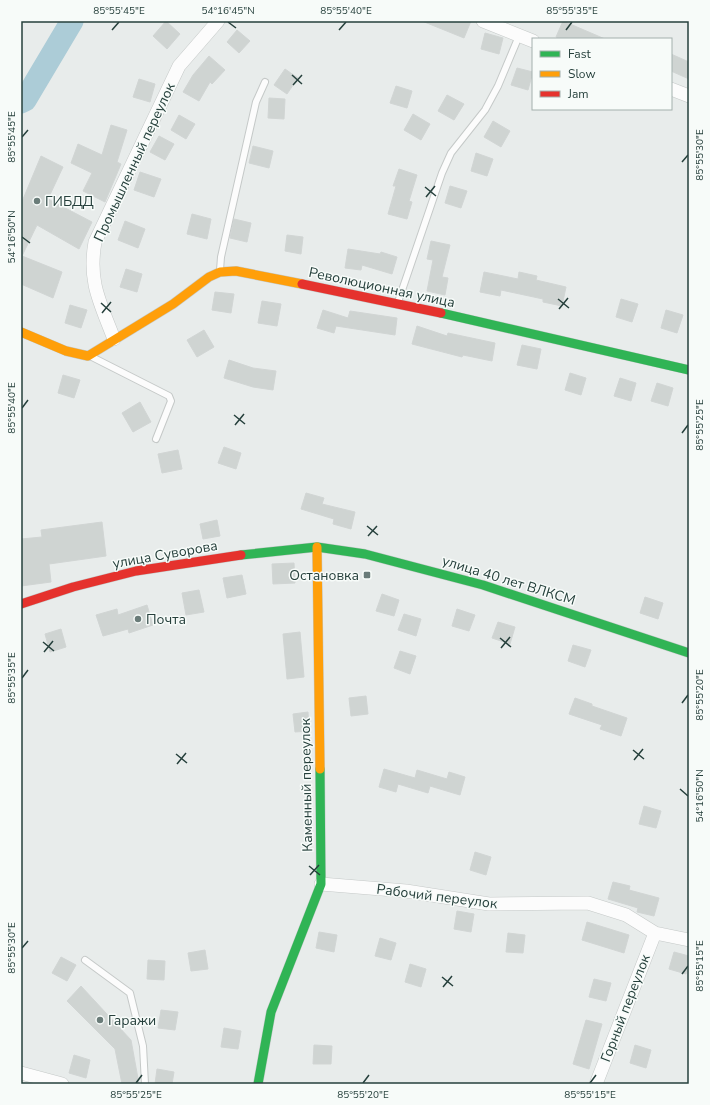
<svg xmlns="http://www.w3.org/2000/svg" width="710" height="1105" viewBox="0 0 710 1105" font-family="'Nunito Sans',sans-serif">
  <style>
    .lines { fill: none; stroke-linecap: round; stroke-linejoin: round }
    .river { stroke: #acccd7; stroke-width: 23 }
    .building { fill: #cfd4d2; stroke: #d1d5d4 }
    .lane-casing { stroke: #c5c9c8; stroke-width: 8 }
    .street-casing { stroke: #c5c9c8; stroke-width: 14 }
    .fast-casing { stroke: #c4c9c8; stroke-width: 10 }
    .slow-casing { stroke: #c4c9c8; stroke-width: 10 }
    .jam-casing { stroke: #c4c9c8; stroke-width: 10 }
    .lane { stroke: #fcfcfc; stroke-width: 6 }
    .street { stroke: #fcfcfc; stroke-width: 13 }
    .fast { stroke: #30b455; stroke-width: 9 }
    .slow { stroke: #ff9f0a; stroke-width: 9 }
    .jam { stroke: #e5322d; stroke-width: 9 }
    .ticks { fill: none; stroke: #26403c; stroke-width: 1.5 }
    .poi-dot { fill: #6a7c79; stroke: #f7fbf9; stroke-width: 1.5 }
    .labels { text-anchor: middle; stroke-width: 3; stroke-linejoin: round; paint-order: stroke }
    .street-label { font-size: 14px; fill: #26403c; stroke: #f7fbf9 }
    .poi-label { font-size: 14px; fill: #26403c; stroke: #f7fbf9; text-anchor: start }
    .neatline { fill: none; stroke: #26403c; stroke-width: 1.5 }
    .ticks-label { font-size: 10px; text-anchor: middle; fill: #26403c }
  </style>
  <rect width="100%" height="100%" fill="#e8eceb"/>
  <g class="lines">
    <path class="river" d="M21 102 25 100 72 21"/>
  </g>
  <path class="building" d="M166 21 180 34 167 49 153 36Z
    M422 21H471L464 38Z
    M563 21 605 39H562L556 37Z
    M237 30 250 41 239 53 227 42Z
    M485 33 503 38 499 54 481 49Z
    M671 54 689 62V79L671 71Z
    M209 56 225 70 212 84 210 82 199 101 183 92 193 75Z
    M517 68 533 72 528 90 511 85Z
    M285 69 298 78 287 94 274 85Z
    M139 79 155 84 150 102 133 97Z
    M396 86 412 91 407 108 390 103Z
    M447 95 464 104 454 120 438 111Z
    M269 98 285 99 284 119 268 118Z
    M413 114 430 124 421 140 404 130Z
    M179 115 195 124 186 139 171 130Z
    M493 121 510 131 501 147 484 137Z
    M111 125 127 130 117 162 121 164 105 202 83 191 92 173 71 163 78 144 102 155Z
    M159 136 174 144 165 160 150 152Z
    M253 146 273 151 269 168 249 163Z
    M476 153 493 159 487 176 471 171Z
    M41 156 63 167 48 199 92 222 79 249 37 225 22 256 62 272 53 298 21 284V204Z
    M399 169 417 175 409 201 412 202 407 219 388 214 396 186H393Z
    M140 172 161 179 154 197 134 190Z
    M450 186 467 191 461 208 445 203Z
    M192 214 211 219 207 239 187 234Z
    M234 219 251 223 247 242 230 238Z
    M125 221 145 229 138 248 118 240Z
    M287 235 303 237 301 254 285 251Z
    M431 241 450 245 442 277 448 278 445 295 427 291 433 260 427 259Z
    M348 249 380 254 381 252 397 257 392 274 362 265 361 270 345 268Z
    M126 269 142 274 137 292 120 287Z
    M484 272 518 279 519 272 537 276 536 280 566 287 562 306 543 302V299L501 290 500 296 480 292Z
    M215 292 234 294 231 313 212 310Z
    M621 299 638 304 632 322 616 317Z
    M262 301 281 304 277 326 258 323Z
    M70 305 87 310 81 328 65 323Z
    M323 310 348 318 350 311 397 318 395 335 336 326 334 333 317 328Z
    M666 310 683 315 677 333 661 328Z
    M417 326 447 336 448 333 495 343 492 361 463 355 462 357 412 344Z
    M204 330 214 347 197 357 187 340Z
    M522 345 541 349 537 369 517 365Z
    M229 360 253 368 276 371 273 390 253 387 224 378Z
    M570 373 586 378 581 395 565 390Z
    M63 375 80 380 74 398 58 393Z
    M620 378 636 383 631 401 614 396Z
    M657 383 673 388 668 406 651 401Z
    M140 402 151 422 133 432 122 413Z
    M224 447 241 453 236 469 218 463Z
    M178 450 182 469 162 473 158 454Z
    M306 493 324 498 322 504 355 512 351 529 333 524 334 519 301 509Z
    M217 520 220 536 203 539 200 524Z
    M102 522 106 556 49 564 51 582 21 586V539L42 537 41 530Z
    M294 563 295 583 273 584 272 564Z
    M242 575 246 594 227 598 223 578Z
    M199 590 204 612 186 615 182 593Z
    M382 594 399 600 394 616 376 611Z
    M645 597 663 603 658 619 640 613Z
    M147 605 153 625 129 633 128 629 103 636 96 615 117 609 118 615Z
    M457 609 475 615 469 631 452 626Z
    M404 614 421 619 416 636 398 630Z
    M498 622 515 627 510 644 492 638Z
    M61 629 66 647 50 652 45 634Z
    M300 632 304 677 287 679 283 634Z
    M573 645 591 650 585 667 568 661Z
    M400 651 416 656 410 674 394 668Z
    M366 696 368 714 351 716 349 698Z
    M575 698 592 704V706L627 718 621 736 600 729 602 725 569 714Z
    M308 712 309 731 295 732 293 714Z
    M384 769 415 778 417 770 447 779 449 772 465 777 460 795 430 786 428 793 398 784 396 792 379 787Z
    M644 806 661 811 656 828 639 824Z
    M475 852 491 857 486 875 470 870Z
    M613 882 630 886 629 890 659 898 654 916 637 912 638 908 608 899Z
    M457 911 474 914 471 932 454 929Z
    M587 922 629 935 624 953 582 940Z
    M319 932 337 935 334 952 316 948Z
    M508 933 525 935 523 953 506 952Z
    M380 938 396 943 391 960 375 956Z
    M205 950 208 969 191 971 188 953Z
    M674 952 689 956 686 974 669 969Z
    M61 957 76 965 67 981 52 973Z
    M148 960 165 961 164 980 147 979Z
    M410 964 426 969 421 987 405 982Z
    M594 979 611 983 606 1001 589 997Z
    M81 986 131 1040 139 1084H122L115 1049 67 1001Z
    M161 1010 178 1012 175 1030 158 1028Z
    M586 1020 602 1024 589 1069 573 1064Z
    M224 1028 241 1031 238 1049 221 1047Z
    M314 1045 332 1046 331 1064H313Z
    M635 1045 651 1050 646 1068 630 1063Z
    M74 1055 90 1060 86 1078 69 1073Z
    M157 1069 174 1072 172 1084H155Z"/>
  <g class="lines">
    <defs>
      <path id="lane" d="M220 270 221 257 256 102 265 82
        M398 302 442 173 451 153 485 110 498 86 519 36
        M92 357 169 396 171 401 156 439
        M85 960 130 993 143 1046 145 1084"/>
      <path id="street" d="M483 21 533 41
        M671 89 689 96
        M114 339C100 302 88 282 95 242L179 66 218 21
        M321 884 406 891 489 904 588 903 626 915 655 933 689 940
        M21 1073 62 1084
        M596 1084 655 933"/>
      <path id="fast" d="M441 313 689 370
        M241 555 317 547 365 554 483 585 689 653
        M258 1084 271 1012 321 884 320 769"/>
      <path id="slow" d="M21 332 66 351 88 356 173 304 209 277 220 272 236 271 302 284
        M317 547 320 769"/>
      <path id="jam" d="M302 284 441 313
        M21 604 73 587 136 571 241 555"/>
    </defs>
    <use href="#lane" class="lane-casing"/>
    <use href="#street" class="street-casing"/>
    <use href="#fast" class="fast-casing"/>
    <use href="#slow" class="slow-casing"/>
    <use href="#jam" class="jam-casing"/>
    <use href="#lane" class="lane"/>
    <use href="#street" class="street"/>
    <use href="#fast" class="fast"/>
    <use href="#slow" class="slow"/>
    <use href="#jam" class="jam"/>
  </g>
  <path class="ticks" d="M228 22 236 28M112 30 119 22M339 30 346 22M566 30 572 22M292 75 302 84M293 85 302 75M22 137 28 130M682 162 688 155M425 187 436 196M426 197 435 186M22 237 30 243M558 299 569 308M101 303 111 312M559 309 568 298M102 313 111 302M22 408 28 400M234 415 245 424M235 425 244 414M682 433 688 425M367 526 378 535M368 536 377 526M500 638 511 647M43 642 54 651M501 648 510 637M44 652 53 641M22 678 28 670M682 703 688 695M633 750 644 759M176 754 187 763M634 760 643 749M177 764 186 753M680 789 688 796M309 866 320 875M310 875 319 865M22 948 28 941M682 974 688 966M442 977 453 986M443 987 452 976M136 1083 142 1075M363 1083 369 1075M590 1083 596 1075"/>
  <g class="poi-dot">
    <circle cx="37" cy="201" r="4"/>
    <rect x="363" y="571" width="8" height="8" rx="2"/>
    <circle cx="138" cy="619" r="4"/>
    <circle cx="100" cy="1020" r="4"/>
  </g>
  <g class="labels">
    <g class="street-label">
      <text transform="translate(134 162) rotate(-65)" y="5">Промышленный переулок</text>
      <text transform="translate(382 287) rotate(12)" y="5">Революционная улица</text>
      <text transform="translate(165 554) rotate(-10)" y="5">улица Суворова</text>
      <text transform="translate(509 580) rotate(17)" y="5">улица 40 лет ВЛКСМ</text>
      <text transform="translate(306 785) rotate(-91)" y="5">Каменный переулок</text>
      <text transform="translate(437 896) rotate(7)" y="5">Рабочий переулок</text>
      <text transform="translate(625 1008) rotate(-69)" y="5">Горный переулок</text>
    </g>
    <g class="poi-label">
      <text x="45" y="206">ГИБДД</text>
      <text x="359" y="580" text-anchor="end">Остановка</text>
      <text x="146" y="624">Почта</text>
      <text x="108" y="1025">Гаражи</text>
    </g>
  </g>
  <rect width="710" height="1105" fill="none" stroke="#f7fbf9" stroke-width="44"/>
  <rect x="532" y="38" width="140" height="72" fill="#f7fbf9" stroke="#a3b0ad"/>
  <rect x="540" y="51" width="20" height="6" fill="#30b455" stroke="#a3b0ad"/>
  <text x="568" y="58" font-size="12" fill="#26403c">Fast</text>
  <rect x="540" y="71" width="20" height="6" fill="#ff9f0a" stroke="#a3b0ad"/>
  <text x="568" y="78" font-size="12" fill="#26403c">Slow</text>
  <rect x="540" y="91" width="20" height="6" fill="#e5322d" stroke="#a3b0ad"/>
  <text x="568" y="98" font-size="12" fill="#26403c">Jam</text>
  <rect x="22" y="22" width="666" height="1061" class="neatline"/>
  <g class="ticks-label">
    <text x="119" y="14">85°55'45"E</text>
    <text x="228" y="14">54°16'45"N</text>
    <text x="346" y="14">85°55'40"E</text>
    <text x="572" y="14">85°55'35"E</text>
    <text transform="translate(11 137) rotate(-90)" y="4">85°55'45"E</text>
    <text transform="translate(699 155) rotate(-90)" y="4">85°55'30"E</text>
    <text transform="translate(11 237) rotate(-90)" y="4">54°16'50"N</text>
    <text transform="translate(11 408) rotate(-90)" y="4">85°55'40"E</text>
    <text transform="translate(699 425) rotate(-90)" y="4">85°55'25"E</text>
    <text transform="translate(11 678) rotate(-90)" y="4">85°55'35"E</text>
    <text transform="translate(699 695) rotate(-90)" y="4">85°55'20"E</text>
    <text transform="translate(699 796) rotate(-90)" y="4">54°16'50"N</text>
    <text transform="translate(11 948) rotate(-90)" y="4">85°55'30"E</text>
    <text transform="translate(699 966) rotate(-90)" y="4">85°55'15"E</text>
    <text x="136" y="1098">85°55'25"E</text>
    <text x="363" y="1098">85°55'20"E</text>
    <text x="590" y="1098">85°55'15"E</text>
  </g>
</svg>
